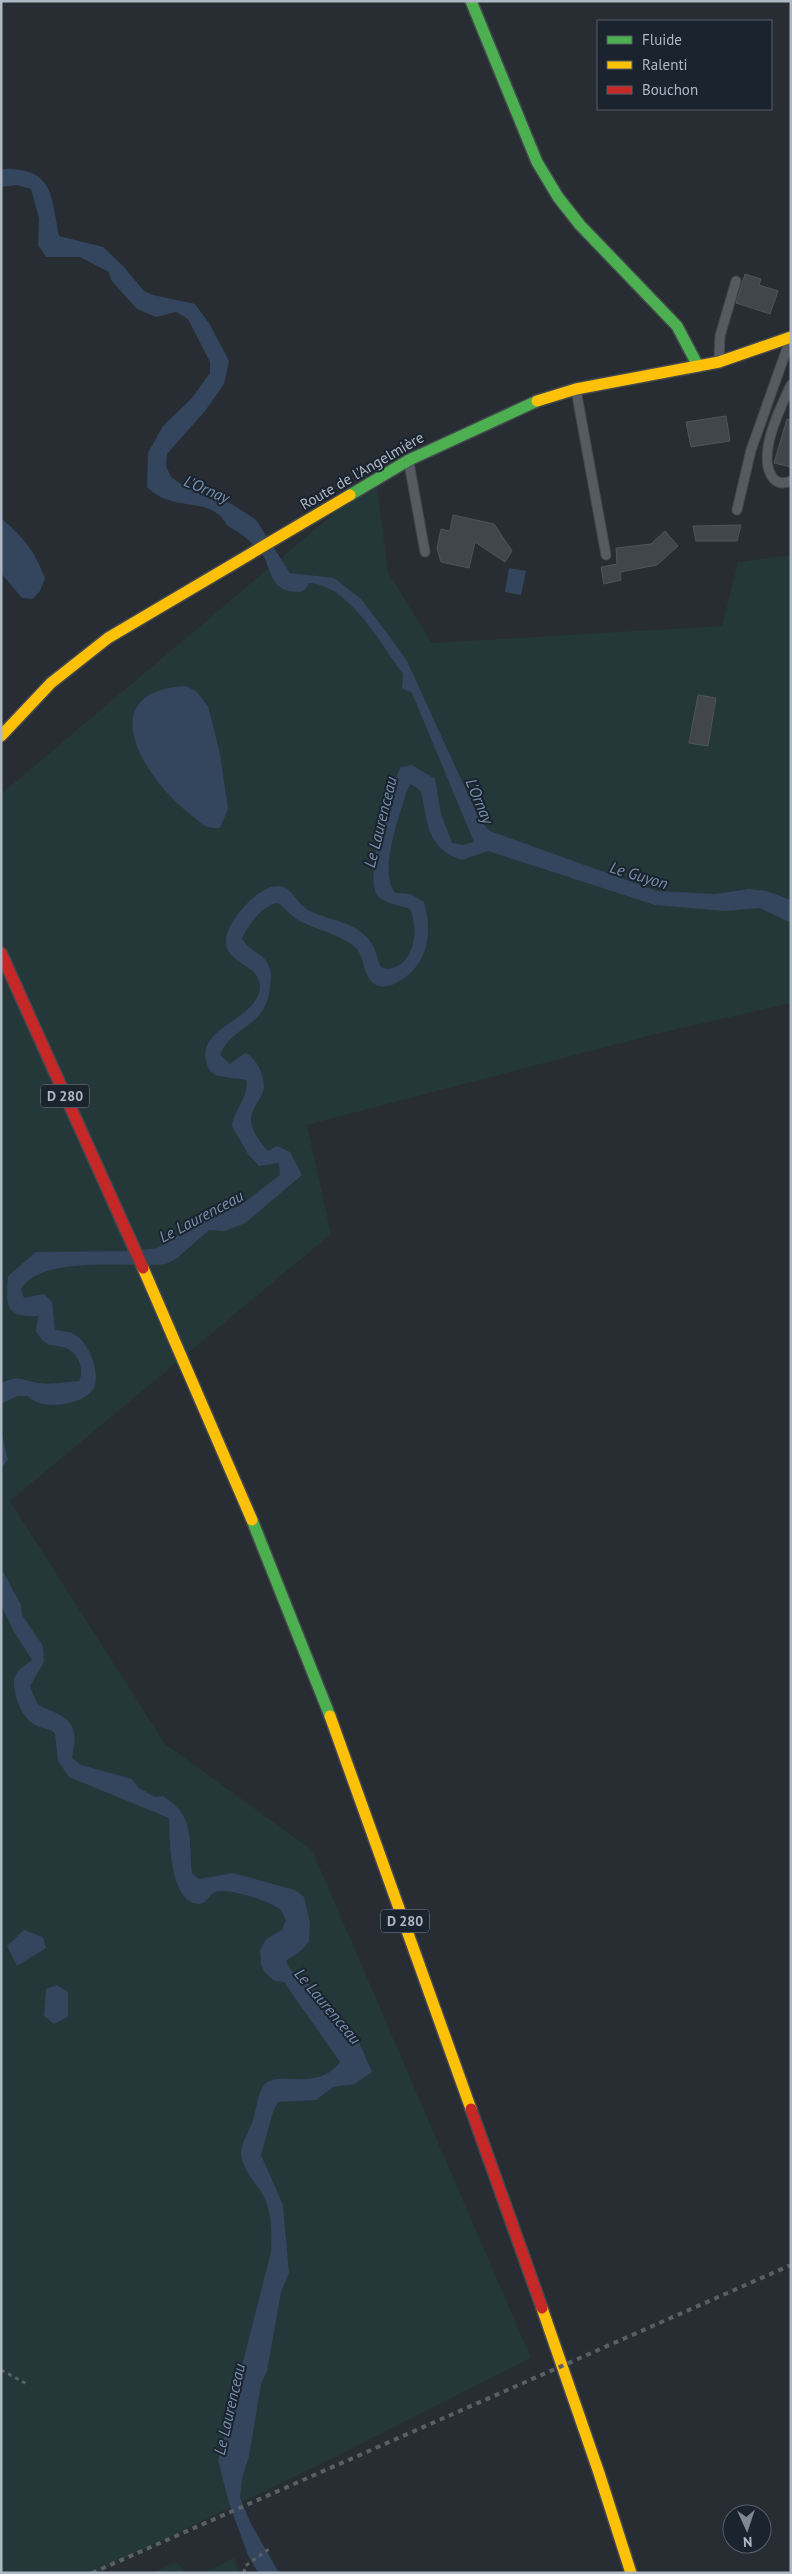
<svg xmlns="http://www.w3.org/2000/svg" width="792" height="2574" viewBox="0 0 792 2574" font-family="'PT Sans',sans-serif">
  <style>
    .green { fill: #243739 }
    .water { fill: #34465d }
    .building { fill: #41464c; stroke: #4e545c }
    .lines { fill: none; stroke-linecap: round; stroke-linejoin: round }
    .lane-casing { stroke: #44494e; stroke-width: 11 }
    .fast-casing { stroke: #44494e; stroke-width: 14 }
    .slow-casing { stroke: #44494e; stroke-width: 14 }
    .jam-casing { stroke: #44494e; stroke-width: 14 }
    .path { stroke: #595f66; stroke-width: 3; stroke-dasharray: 4 4; stroke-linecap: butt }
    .lane { stroke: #565b62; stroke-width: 9 }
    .fast { stroke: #4caf50; stroke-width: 11 }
    .slow { stroke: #ffc107; stroke-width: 11 }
    .jam { stroke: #c62828; stroke-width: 11 }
    .rail { stroke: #5a5f65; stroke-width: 4; stroke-dasharray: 5 5; stroke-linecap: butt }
    .labels { text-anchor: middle; stroke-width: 4; stroke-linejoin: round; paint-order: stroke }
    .shield { fill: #1a232e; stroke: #828c98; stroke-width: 1 }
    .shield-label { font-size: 14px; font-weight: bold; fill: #afb9c6 }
    .street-label { font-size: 15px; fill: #afb9c6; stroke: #1a232e }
    .water-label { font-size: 16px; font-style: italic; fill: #7790af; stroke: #1a232e }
  </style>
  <rect width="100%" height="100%" fill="#272d33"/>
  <path class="green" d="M376 478 388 572 432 643 722 626 738 562 791 555V1003L656 1034 307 1125 331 1234 10 1501 165 1744 312 1850 531 2358 333 2458 95 2573H1V794Z
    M234 2558 240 2573H204Z
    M177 2562 186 2573H151Z"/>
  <path class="water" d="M1 169C53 167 51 193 59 236L103 247 123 266 144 291 153 295 195 304 209 323 229 361 224 384 205 411 167 454 166 466 171 477 185 487 232 504 256 520 290 573 334 578 361 599 387 633 407 661 471 801 482 823 490 831 657 891 715 894 749 889 767 891 791 900V923L760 908 725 911 655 905 488 851 462 860C426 848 428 823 421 791L411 784 407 790C400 815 378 871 395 893L410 894 424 902C433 934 428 965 398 982 392 986 383 988 376 985 362 977 366 960 357 949 345 936 314 929 298 920 291 916 285 908 278 903 262 905 249 924 242 938 249 952 262 952 268 964 272 972 271 979 270 987 266 1029 232 1024 220 1055L230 1064 245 1053C257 1057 267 1080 263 1092 260 1101 252 1108 251 1117 250 1129 260 1143 268 1151L277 1146 290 1152 302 1175 245 1223 225 1231 209 1230 176 1259 166 1264C130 1268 42 1254 21 1289L24 1298 44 1294 52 1302 55 1330C61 1331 68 1331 74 1334 88 1342 99 1368 95 1385 90 1403 52 1409 37 1402 33 1401 30 1398 27 1396H18L1 1404V1383C22 1374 21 1381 39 1383 52 1385 67 1382 79 1381 85 1369 78 1353 66 1348 61 1346 55 1346 50 1345 44 1343 39 1336 36 1331L38 1316C4 1318 6 1305 8 1276L36 1252 136 1251 157 1248 217 1213 239 1206 280 1175 279 1163 259 1166 248 1154 232 1126C234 1109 250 1096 246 1080 237 1078 225 1078 216 1075 211 1073 208 1069 207 1064 194 1028 257 1020 260 988 262 962 215 964 228 931 234 914 268 875 287 889 297 897 300 907 312 912 334 922 360 922 373 946 377 953 377 960 381 967 387 970 390 969 396 967 416 958 418 926 410 909 400 905 385 904 378 896 363 879 390 786 401 767L412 765 435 779 441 814 452 843 463 845 474 842 412 693 402 688 403 674C381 644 349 585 309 583L306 589 300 592C274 592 273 579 265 559 262 552 248 539 241 534 237 531 232 529 228 526 225 522 222 517 218 514 198 499 170 510 147 487L148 453 163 426 192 398 210 373V362L188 319 176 312 156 317 137 309 111 280 109 272 80 257H46L38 245 39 218 31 189 17 185 1 187Z
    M1 518C24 538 34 550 45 578L40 591 33 599 22 598 1 573Z
    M509 568 526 571 521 595 505 592Z
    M186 686 196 691 208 706 220 754 228 809 220 828C217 828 212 828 208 827 202 825 195 818 190 814 145 780 89 691 186 686Z
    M1 1431 8 1460 1 1468Z
    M1 1568 21 1605 22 1615 43 1646 44 1662 30 1686C32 1691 34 1698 38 1704 41 1707 47 1709 52 1711 77 1722 77 1733 72 1758L81 1765 132 1779 139 1788 155 1797 163 1796C196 1817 188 1839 192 1873L199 1879 233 1873 295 1890 304 1897 310 1923 309 1941 303 1949 286 1961C290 1975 304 1978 313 1988 325 2001 335 2014 341 2031L358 2040 372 2072 354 2084 333 2087 316 2100 278 2102 273 2112 261 2155 283 2205 289 2273 281 2292 267 2371 261 2384 249 2456 242 2478 240 2498 250 2522 279 2573H258L248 2555 229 2503 218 2460 271 2252C272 2235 272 2211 263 2195 256 2183 241 2168 241 2152 241 2144 251 2128 254 2117 257 2106 257 2095 264 2085 277 2069 317 2093 340 2062L284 1982 275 1981 265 1973 261 1964 260 1950 266 1939 282 1930 286 1920 280 1909C267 1901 229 1887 215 1892 209 1895 208 1902 200 1904 169 1904 170 1840 169 1818L69 1777 58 1761 55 1733C50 1728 44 1729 37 1726 21 1718 13 1695 14 1678L20 1669 32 1660 13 1630 1 1605Z
    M24 1930 43 1937 46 1948 17 1966 7 1946Z
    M57 1985 68 1992V2017L54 2024 44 2016 46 1989Z"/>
  <path class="building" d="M745 274 761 279 759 285 778 291 770 314 736 303Z
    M726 416 730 441 691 447 686 422Z
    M787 419 791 420V467L774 463Z
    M453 515 494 524 512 551 505 562 475 542 469 568 441 562 437 548 441 529 450 531Z
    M741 525 737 541H696L693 526Z
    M665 531 678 546 657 565 620 572 621 580 604 584 601 567 617 564 616 548 651 544Z
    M698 695 716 698 708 746 689 743Z"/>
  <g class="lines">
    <defs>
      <path id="lane" d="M719 359 720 336 736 281
        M791 385C780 408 756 457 773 478 778 484 784 484 791 481
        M576 390 606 555
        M409 463 425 552
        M737 510 751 450 789 343"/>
      <path id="fast" d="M471 1 537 162 558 197 580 225 677 326 698 366
        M350 495 409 460 537 401
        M252 1520 330 1716"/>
      <path id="slow" d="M537 401 576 389 719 362 791 337
        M1 736 51 683 108 638 350 495
        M143 1268 252 1520
        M330 1716 471 2109
        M542 2308 599 2473 631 2573"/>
      <path id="jam" d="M1 953 143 1268
        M471 2109 542 2308"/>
    </defs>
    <use href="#lane" class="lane-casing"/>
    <use href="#fast" class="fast-casing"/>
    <use href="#slow" class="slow-casing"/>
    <use href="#jam" class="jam-casing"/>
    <path class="path" d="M1 2370 27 2384
      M244 2573 245 2566 269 2549"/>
    <use href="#lane" class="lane"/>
    <use href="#fast" class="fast"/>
    <use href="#slow" class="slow"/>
    <use href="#jam" class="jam"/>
    <path class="rail" d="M92 2573 791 2265"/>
  </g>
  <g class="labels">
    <g class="shield">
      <rect x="41" y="1084.5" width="48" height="23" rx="4"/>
      <rect x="381" y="1909.5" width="48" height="23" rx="4"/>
    </g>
    <g class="shield-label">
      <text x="65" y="1101">D 280</text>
      <text x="405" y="1926">D 280</text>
    </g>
    <g class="street-label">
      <text transform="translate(362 471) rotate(-30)" y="5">Route de l'Angelmière</text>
    </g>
    <g class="water-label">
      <text transform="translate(207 489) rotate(23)" y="6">L'Ornay</text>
      <text transform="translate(480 801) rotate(67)" y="6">L'Ornay</text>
      <text transform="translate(380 822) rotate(-76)" y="6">Le Laurenceau</text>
      <text transform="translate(639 875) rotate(17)" y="6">Le Guyon</text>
      <text transform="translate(201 1216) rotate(-28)" y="6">Le Laurenceau</text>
      <text transform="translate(328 2006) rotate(50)" y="6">Le Laurenceau</text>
      <text transform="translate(229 2409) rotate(-77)" y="6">Le Laurenceau</text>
    </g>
  </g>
  <rect width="792" height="2574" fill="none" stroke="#afb9c6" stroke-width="5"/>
  <rect x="597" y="20" width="175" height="90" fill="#1a232e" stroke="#565f6b"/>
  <rect x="607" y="36" width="25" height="8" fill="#4caf50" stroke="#565f6b"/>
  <text x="642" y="45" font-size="15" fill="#afb9c6">Fluide</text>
  <rect x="607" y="61" width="25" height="8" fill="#ffc107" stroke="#565f6b"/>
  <text x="642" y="70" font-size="15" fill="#afb9c6">Ralenti</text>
  <rect x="607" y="86" width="25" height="8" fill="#c62828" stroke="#565f6b"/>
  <text x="642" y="95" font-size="15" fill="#afb9c6">Bouchon</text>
  <g transform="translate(747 2529) rotate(177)"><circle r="24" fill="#1a232e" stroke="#565f6b"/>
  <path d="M0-4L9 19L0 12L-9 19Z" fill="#7f8893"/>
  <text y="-8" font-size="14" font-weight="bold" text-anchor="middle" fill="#afb9c6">N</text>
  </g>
</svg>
